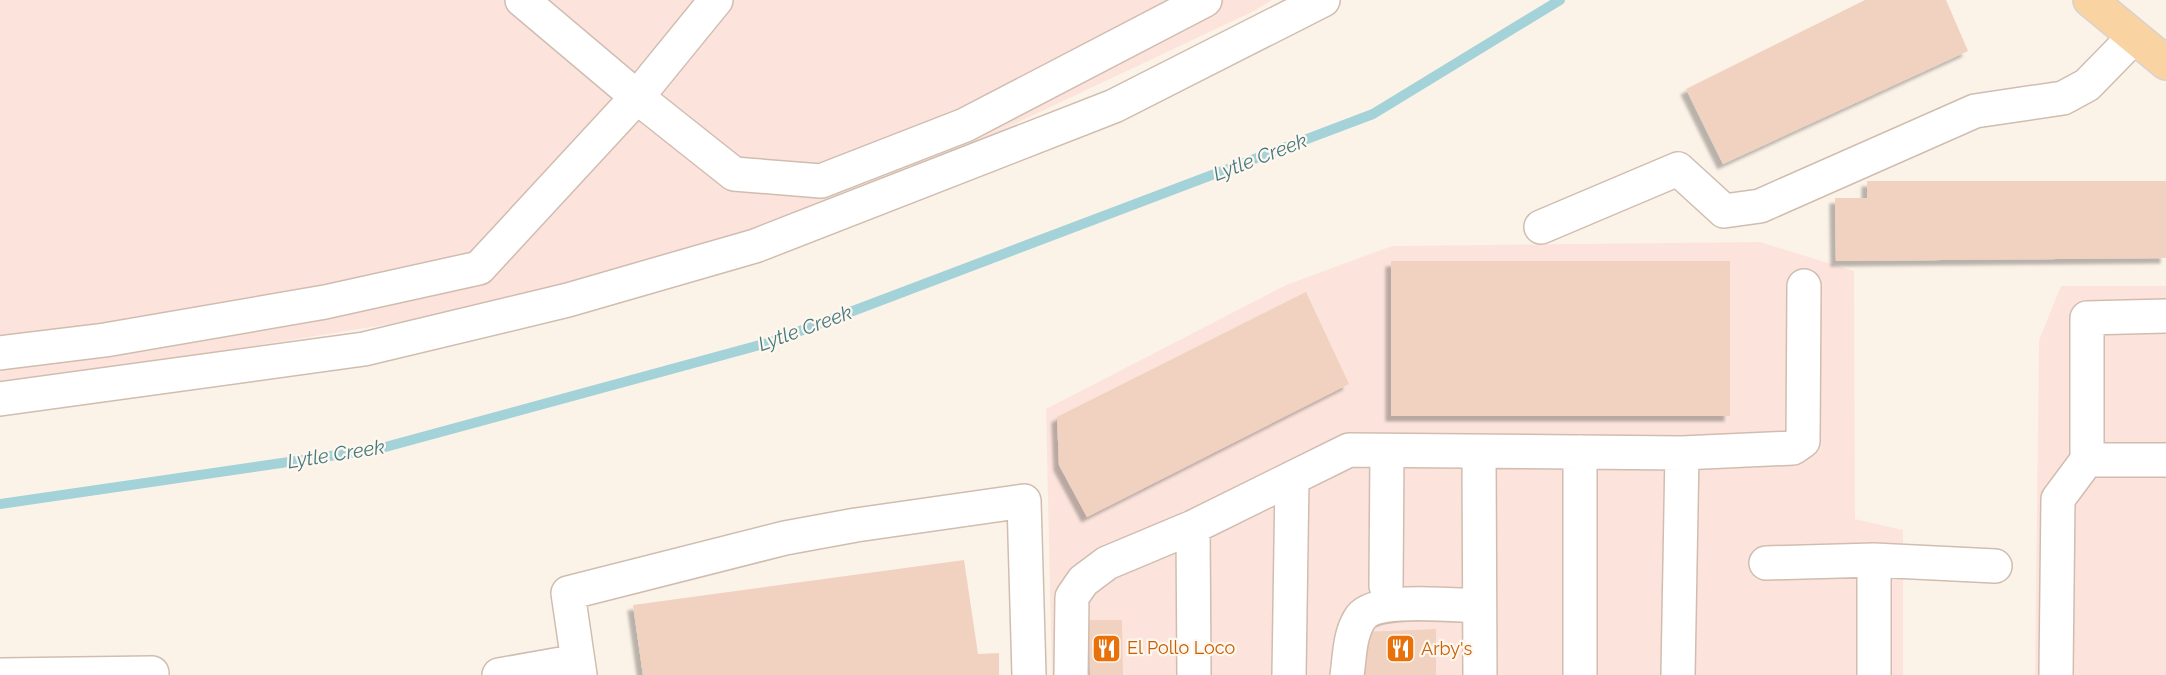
<svg xmlns="http://www.w3.org/2000/svg" width="2166" height="675" viewBox="0 0 2166 675" font-family="Raleway,sans-serif">
  <style>
    .commercial { fill: #fce4dc }
    .lines { fill: none; stroke-linecap: round; stroke-linejoin: round }
    .stream { stroke: #a3d2d8; stroke-width: 10 }
    .building { fill: #f1d1c0; filter: url(#shadow) }
    .minor-casing { stroke: #d0bdb0; stroke-width: 36 }
    .major-casing { stroke: #d9d1cd; stroke-width: 36 }
    .minor { stroke: #fff; stroke-width: 33 }
    .major { stroke: #f9d4a2; stroke-width: 33 }
    .labels { text-anchor: middle; stroke-width: 4.5; stroke-linejoin: round; paint-order: stroke }
    .food-label { font-size: 18px; fill: #c56008; stroke: #fff7ee; text-anchor: start }
    .water-label { font-size: 20px; font-style: italic; fill: #437b82; stroke: #fff7ee }
  </style>
  <defs>
    <filter id="shadow"><feDropShadow dx="-5.5" dy="5.5" stdDeviation="1.5" flood-color="#0004"/></filter>
  </defs>
  <rect width="100%" height="100%" fill="#fcf3e8"/>
  <path class="commercial" d="M0 0H1272L1254 11 985 138 760 227 477 310 0 387Z
    M1760 242 1854 271 1855 519 1903 530V675H1052L1046 409 1286 285 1392 246Z
    M2061 286H2166V675H2035L2039 340Z"/>
  <g class="lines">
    <path class="stream" d="M0 504 378 449 771 342 1373 114 1560 0"/>
  </g>
  <path class="building" d="M1865 0H1946L1968 51 1723 164 1686 89Z
    M1867 181H2166V258L1836 261 1835 198H1867Z
    M1391 261H1730V416H1391Z
    M1306 292 1349 384 1087 517 1059 465 1057 417Z
    M964 560 978 654 999 653V675H643L633 605Z
    M1089 620H1122L1123 675H1090Z
    M1436 629V675H1357L1363 632Z"/>
  <g class="lines">
    <defs>
      <path id="minor" d="M522 0 637 97 716 0
        M1541 227 1678 169 1724 211 1760 206 1975 111 2063 98 2087 85 2134 37
        M0 353 105 340 325 302 479 268 637 97 734 174 821 181 965 125 1205 0
        M0 399 364 349 568 300 755 246 1114 106 1323 0
        M1479 452 1480 675
        M1580 452V675
        M1682 453 1793 448 1803 441 1804 286
        M2087 460H2166
        M1874 560 1995 566
        M1766 563 1874 560V675
        M1386 586 1387 451
        M3 675 152 673
        M499 675 578 661
        M580 675 568 593 785 538 856 525 1024 501 1029 675
        M1071 675 1072 597 1083 581 1107 563 1193 527
        M1194 675 1193 527 1349 450 1682 453 1678 675
        M1289 675 1292 478
        M1347 675C1350 656 1349 634 1361 617 1376 597 1454 605 1479 606
        M2056 675 2058 499 2087 460V318L2166 316"/>
      <path id="major" d="M2090 0 2166 63"/>
    </defs>
    <use href="#minor" class="minor-casing"/>
    <use href="#major" class="major-casing"/>
    <use href="#minor" class="minor"/>
    <use href="#major" class="major"/>
  </g>
  <defs>
    <symbol id="restaurant-square" viewBox="-11 -11 22 22"><rect x="-9" y="-9" width="18" height="18" rx="4" fill="#e8710a" stroke="#fff7ee"/><path d="M-5-6h1v4h1v-4h1v4h1v-4h1v5L-1.5 .5V6h-2V.5L-5-1ZM5-6V6H3V1.5H1.5Q1.5-4 5-6Z" fill="#fff"/></symbol>
  </defs>
  <g fill-rule="evenodd">
    <use href="#restaurant-square" x="1090" y="632" width="33" height="33"/>
    <use href="#restaurant-square" x="1384" y="632" width="33" height="33"/>
  </g>
  <g class="labels">
    <g class="food-label">
      <text x="1127" y="654">El Pollo Loco</text>
      <text x="1421" y="655">Arby's</text>
    </g>
    <g class="water-label">
      <text transform="translate(1260 157) rotate(-21)" y="7">Lytle Creek</text>
      <text transform="translate(805 328) rotate(-20)" y="7">Lytle Creek</text>
      <text transform="translate(336 454) rotate(-9)" y="7">Lytle Creek</text>
    </g>
  </g>
</svg>
